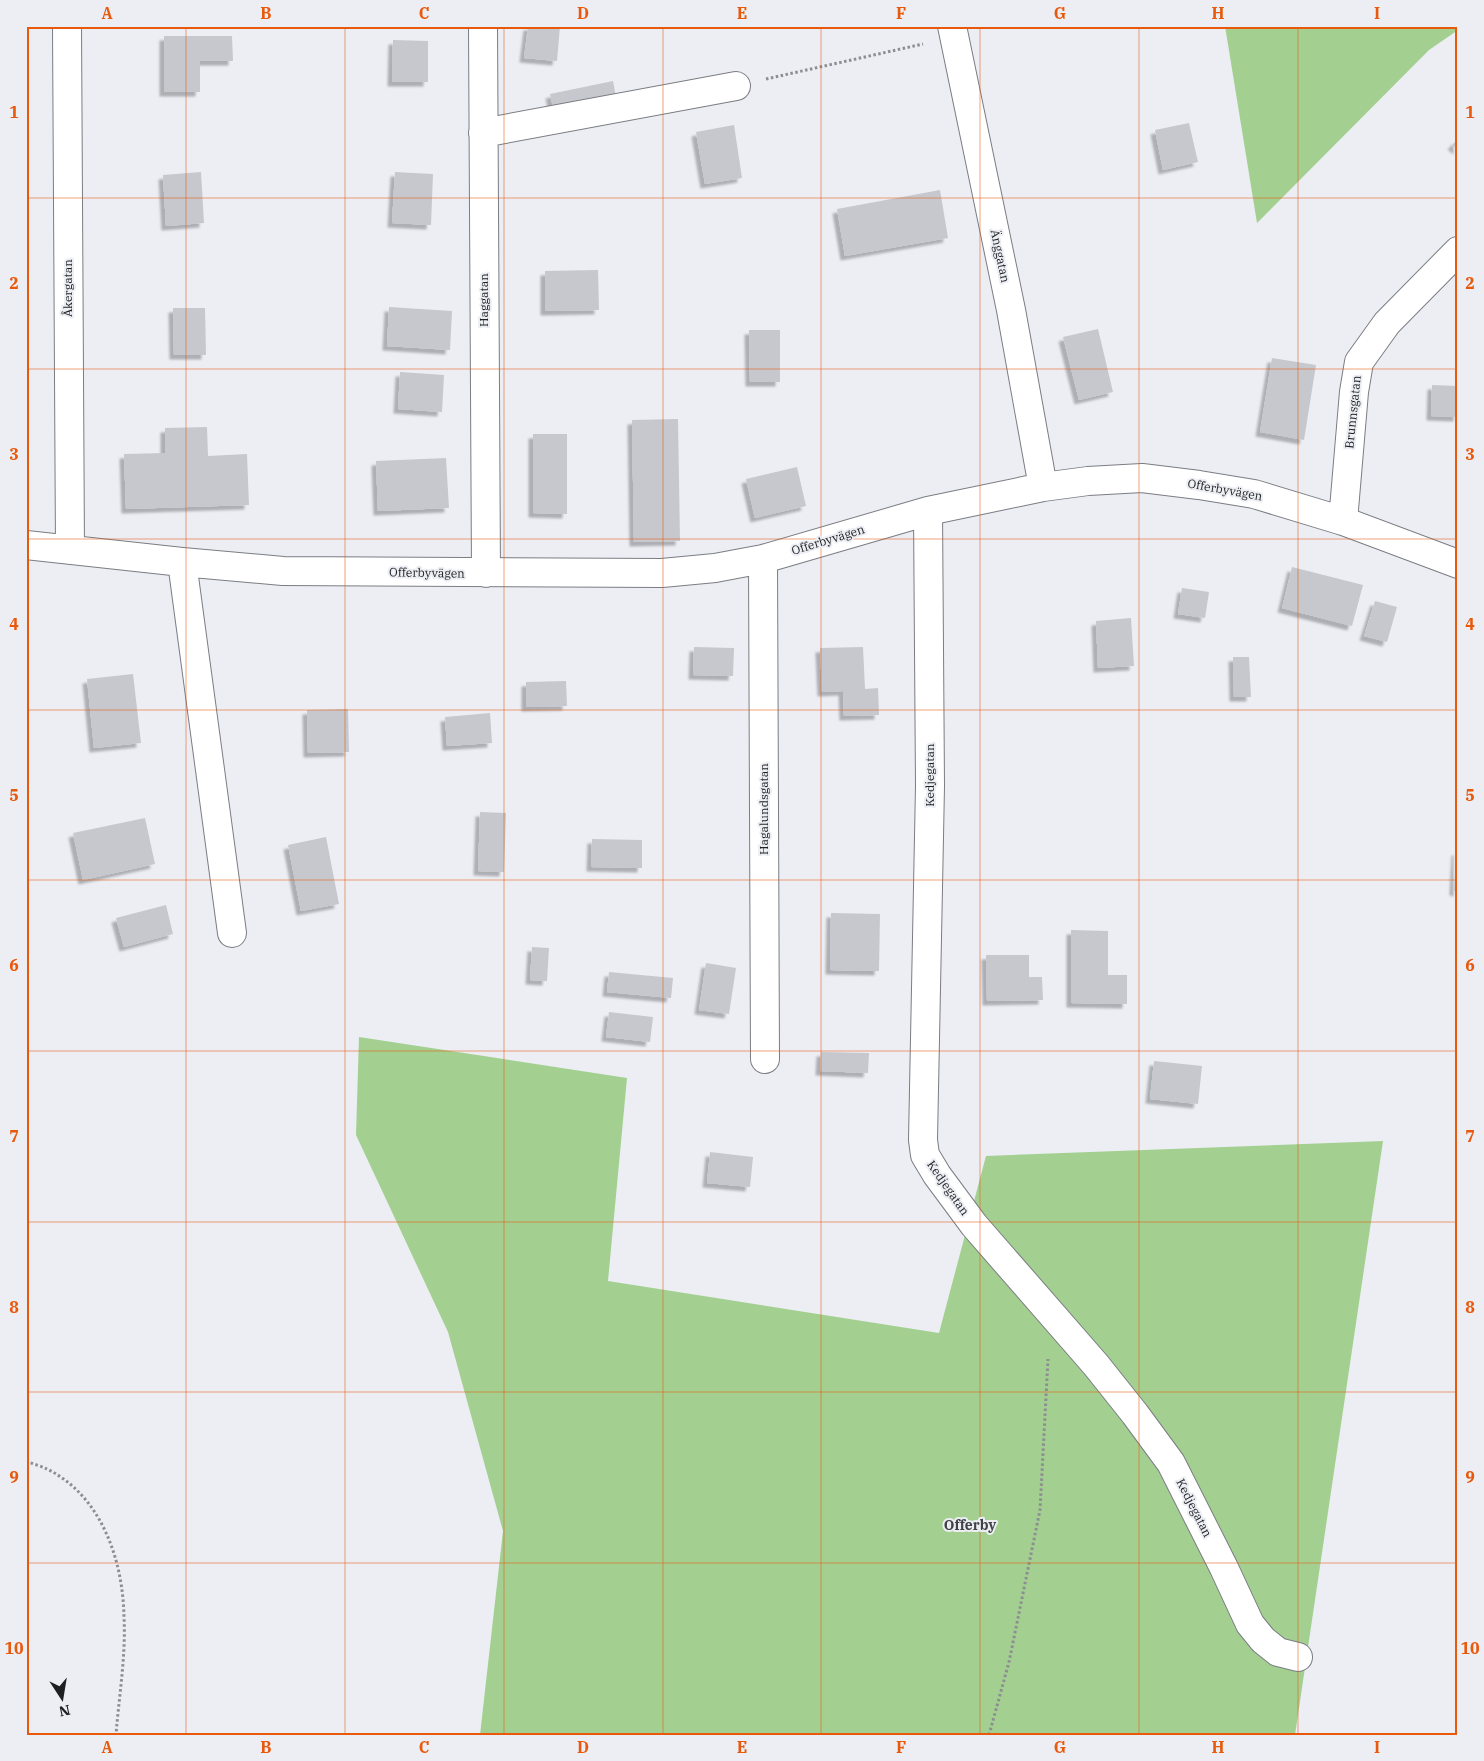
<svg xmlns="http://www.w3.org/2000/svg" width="1484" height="1761" viewBox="0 0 1484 1761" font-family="'IBM Plex Serif',serif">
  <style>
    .green { fill: #a3d090 }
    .building { fill: #c6c8ce; filter: url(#shadow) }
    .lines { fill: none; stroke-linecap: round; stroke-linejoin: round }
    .minor-casing { stroke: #7b7d83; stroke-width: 30 }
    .path { stroke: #8c8e92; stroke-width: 3; stroke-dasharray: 2.5 2.5; stroke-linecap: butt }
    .minor { stroke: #fff; stroke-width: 28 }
    .grid { fill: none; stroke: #e8590c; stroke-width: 1; stroke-opacity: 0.55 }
    .labels { text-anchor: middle; stroke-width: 4; stroke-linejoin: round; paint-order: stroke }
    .street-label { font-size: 12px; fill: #1e1f21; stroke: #eceef4 }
    .neighbourhood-label { font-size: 14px; font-weight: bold; fill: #404247; stroke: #eceef4 }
    .neatline { fill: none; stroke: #e8590c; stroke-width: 2 }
    .grid-label { font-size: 16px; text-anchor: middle; font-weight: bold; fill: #e8590c }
  </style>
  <defs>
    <filter id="shadow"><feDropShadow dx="-4.5" dy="4.5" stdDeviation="1" flood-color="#0004"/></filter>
  </defs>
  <rect width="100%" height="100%" fill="#eceef4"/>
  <path class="green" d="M1225 26H1458V30L1429 50 1257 223Z
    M359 1037 627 1078 608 1281 939 1333 986 1156 1383 1141 1295 1735H480L503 1531 448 1332 356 1135Z"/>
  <path class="building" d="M528 26H560L557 61 524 58Z
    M164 36H232L233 61H200V92H164Z
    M393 40 428 41V82H392Z
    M613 81 618 108 556 121 550 94Z
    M1189 123 1198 162 1163 170 1155 130Z
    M734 125 742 178 705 184 696 132Z
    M1458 139V150L1452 145Z
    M201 172 204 223 166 226 163 175Z
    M395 172 433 174 431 225 392 223Z
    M940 190 948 238 845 256 837 209Z
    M598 270 599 310 545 311V271Z
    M389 307 452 311 450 350 387 346Z
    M173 308H205L206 355H174Z
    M1098 329 1113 392 1079 400 1063 337Z
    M749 330H780V382H750Z
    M1272 358 1316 365 1304 440 1260 432Z
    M400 372 444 375 442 412 398 409Z
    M1432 385 1458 386V417L1431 416Z
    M678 419 680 541 634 542 632 420Z
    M207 427 208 456 247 454 249 505 126 509 124 454 165 453V428Z
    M533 434H567V514L533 513Z
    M446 458 449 508 378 511 376 461Z
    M797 467 806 506 755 518 746 479Z
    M1292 567 1363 585 1352 626 1282 608Z
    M1182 588 1209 592 1205 618 1178 614Z
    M1375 601 1397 607 1387 642 1364 636Z
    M1131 618 1134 666 1098 668 1096 621Z
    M694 647 734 648 733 676 693 675Z
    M863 647 865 689 878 688 879 715 844 716 843 691 822 692 820 648Z
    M1233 657H1249L1251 697H1234Z
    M133 674 141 743 94 748 87 679Z
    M566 681 567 706 526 707V682Z
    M348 709 349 752 308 753 307 710Z
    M490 713 492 743 447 746 445 717Z
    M480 812 506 813 504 872 478 871Z
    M145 818 155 864 83 880 73 833Z
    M326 837 339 904 301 911 288 845Z
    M592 839 642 840V868L591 867Z
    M1456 851H1458V892L1454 891Z
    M166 905 173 934 124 947 116 918Z
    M831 913 880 914 879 971 830 970Z
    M1071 930 1108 931V975H1127V1004L1071 1003Z
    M532 947 549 948 547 981 530 980Z
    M986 955H1029V977H1042L1043 1000 987 1001Z
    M706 963 736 968 729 1014 699 1010Z
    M609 972 673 978 671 998 607 992Z
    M609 1012 653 1017 650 1042 606 1037Z
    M821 1052 869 1053 868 1073 820 1071Z
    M1154 1061 1202 1066 1198 1104 1150 1099Z
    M710 1152 753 1157 750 1187 707 1183Z"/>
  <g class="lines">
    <defs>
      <path id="minor" d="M67 26 70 550
        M483 26 486 573
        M952 26 1011 310 1043 487
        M483 133 736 86
        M928 511 930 786 923 1140 925 1155 937 1175 974 1225 1096 1365 1135 1414 1171 1463 1224 1568 1250 1624 1263 1640 1278 1652 1298 1657
        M1343 521 1354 392 1359 362 1387 323 1458 251
        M26 545 182 562 283 571 662 573 715 568 763 559 928 511 1043 487 1088 481 1142 478 1199 485 1254 494 1343 521 1458 564
        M763 559 765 1059
        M182 562 232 933"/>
    </defs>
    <use href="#minor" class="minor-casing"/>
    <path class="path" d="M766 79 923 44
      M26 1461C33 1464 41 1466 47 1469 102 1496 123 1561 124 1617 126 1656 119 1696 116 1735
      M989 1735 1009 1662 1040 1510 1048 1359"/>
    <use href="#minor" class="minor"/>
  </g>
  <path class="grid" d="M186 26V1735M345 26V1735M504 26V1735M663 26V1735M821 26V1735M980 26V1735M1139 26V1735M1298 26V1735M26 198H1458M26 369H1458M26 539H1458M26 710H1458M26 880H1458M26 1051H1458M26 1222H1458M26 1392H1458M26 1563H1458"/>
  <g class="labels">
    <g class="street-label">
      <text transform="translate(1000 256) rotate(78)" y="4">Änggatan</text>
      <text transform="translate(68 288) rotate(-90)" y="4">Åkergatan</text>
      <text transform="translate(484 300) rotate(-90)" y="4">Haggatan</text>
      <text transform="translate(1353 412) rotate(-84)" y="4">Brunnsgatan</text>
      <text transform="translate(1225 490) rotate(10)" y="4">Offerbyvägen</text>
      <text transform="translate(828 540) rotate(-17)" y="4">Offerbyvägen</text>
      <text transform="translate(427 573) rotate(1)" y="4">Offerbyvägen</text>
      <text transform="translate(930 775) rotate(-90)" y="4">Kedjegatan</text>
      <text transform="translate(764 809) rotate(-90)" y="4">Hagalundsgatan</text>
      <text transform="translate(948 1188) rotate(55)" y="4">Kedjegatan</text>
      <text transform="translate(1194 1508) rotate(63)" y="4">Kedjegatan</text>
    </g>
    <g class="neighbourhood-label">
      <text x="970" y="1530">Offerby</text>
    </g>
  </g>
  <rect width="1484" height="1761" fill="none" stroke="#eceef4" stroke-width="55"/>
  <g transform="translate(62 1698) rotate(168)" stroke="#eceef4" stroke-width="4" paint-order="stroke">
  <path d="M0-4L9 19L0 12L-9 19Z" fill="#1e1f21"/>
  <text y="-8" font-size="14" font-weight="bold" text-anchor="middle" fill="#1e1f21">N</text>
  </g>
  <rect x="28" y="28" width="1428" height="1706" class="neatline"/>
  <g class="grid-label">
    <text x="107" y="19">A</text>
    <text x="266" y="19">B</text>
    <text x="424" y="19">C</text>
    <text x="583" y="19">D</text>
    <text x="742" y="19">E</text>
    <text x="901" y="19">F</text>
    <text x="1060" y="19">G</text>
    <text x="1218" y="19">H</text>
    <text x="1377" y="19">I</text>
    <text x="14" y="118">1</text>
    <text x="1470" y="118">1</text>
    <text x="14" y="289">2</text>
    <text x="1470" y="289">2</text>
    <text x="14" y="460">3</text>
    <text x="1470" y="460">3</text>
    <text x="14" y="630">4</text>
    <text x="1470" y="630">4</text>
    <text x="14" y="801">5</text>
    <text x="1470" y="801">5</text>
    <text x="14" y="971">6</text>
    <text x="1470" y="971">6</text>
    <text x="14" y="1142">7</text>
    <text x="1470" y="1142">7</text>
    <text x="14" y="1313">8</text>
    <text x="1470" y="1313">8</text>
    <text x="14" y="1483">9</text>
    <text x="1470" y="1483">9</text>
    <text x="14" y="1654">10</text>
    <text x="1470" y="1654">10</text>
    <text x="107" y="1753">A</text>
    <text x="266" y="1753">B</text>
    <text x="424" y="1753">C</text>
    <text x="583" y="1753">D</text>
    <text x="742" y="1753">E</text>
    <text x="901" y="1753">F</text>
    <text x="1060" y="1753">G</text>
    <text x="1218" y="1753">H</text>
    <text x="1377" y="1753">I</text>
  </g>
</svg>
